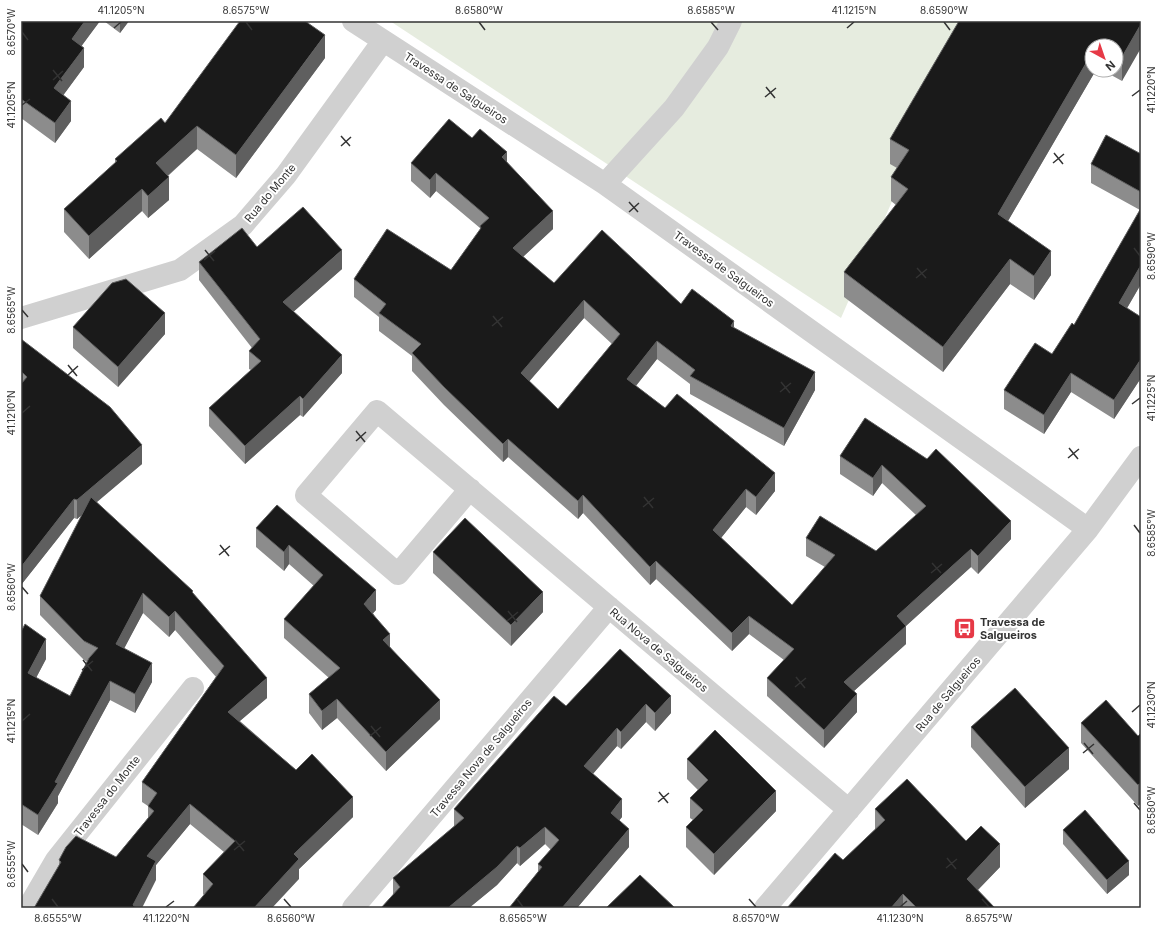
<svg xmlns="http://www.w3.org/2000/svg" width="1162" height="929" viewBox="0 0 1162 929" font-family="Inter,sans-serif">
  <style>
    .green { fill: #e6ecdf }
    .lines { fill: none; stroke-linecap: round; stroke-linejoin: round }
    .minor { stroke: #d0d0d0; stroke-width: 22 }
    .wall { fill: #8c8c8c; fill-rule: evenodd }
    .shaded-wall { fill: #5f5f5f }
    .building { fill: #1a1a1a; stroke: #5f5f5f; fill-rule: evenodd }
    .ticks { fill: none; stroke: #333; stroke-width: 1.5 }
    .labels { text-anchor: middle; stroke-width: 4; stroke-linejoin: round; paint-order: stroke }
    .street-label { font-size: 11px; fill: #333; stroke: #fff }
    .poi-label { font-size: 11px; font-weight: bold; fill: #333; stroke: #fff; text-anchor: start }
    .neatline { fill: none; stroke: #333; stroke-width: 1.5 }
    .ticks-label { font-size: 10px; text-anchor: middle; fill: #333 }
  </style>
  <rect width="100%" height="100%" fill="#fff"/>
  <path class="green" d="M390 21H971L841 318Z"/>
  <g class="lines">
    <path class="minor" d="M353 21 605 184 1088 529
      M605 184 674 108 718 47 731 21
      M21 318 180 270 243 225 286 175 383 41
      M470 489 398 574 306 495 377 411 849 810
      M28 908 56 860 193 688
      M353 908 609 607
      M765 908 1088 529 1141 457"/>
  </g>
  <path class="wall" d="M23 21H100L81 46 84 67 63 95 71 121 55 143 21 118V24Z
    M104 21H129L120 33Z
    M1141 21 1122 81 1102 70H1116V46H1092V70H1096L1008 221 1051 275 1034 300 1010 284 943 372 844 297V272L896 205 891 201V177L897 168 890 164V139Z
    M325 58 236 178 197 149 168 176 169 200 148 218 142 211 89 259 64 232V209L115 163V159L165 123Z
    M472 138 507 162 553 229 523 257 554 283 681 304 734 328 815 390 784 446 690 394V384L657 359 636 386 775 491 756 515 746 507 721 538 792 605 825 567 806 556V538L876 551 916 515 882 483 873 496 840 474V456L865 418 1011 539 978 574 971 567 906 626V644L854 691 857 712 824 748 767 696V678L784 660 749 634 732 651 656 579 650 585 583 513 578 519 508 457 503 462 444 405 412 371V356L379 331V317L354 297V279L451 270 480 231V228L436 191 430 198 411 181V163ZM584 318 612 344 558 409 529 381Z
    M1141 154V284L1127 308 1141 317V378L1114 419 1071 392 1044 434 1004 409V390L1052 354 1074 325 1140 210 1091 183V164Z
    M257 247 342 269 293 312 342 373 303 417 300 415 245 464 209 426V408L251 370 249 369V351L252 348 199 280V262Z
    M73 327 165 334 118 387 73 348Z
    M21 339 142 464 96 502 193 594 267 698 240 721 296 770 353 817 299 869V879L204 895 203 894V874L224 852 190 824 156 865V880L59 866V860L116 857 148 818V806L142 802V782L216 677 175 630 169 637 143 613 124 648 152 682 135 713 110 700 58 796V803L38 835 21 824V632L46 659 36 678 70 696 87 662 84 660 40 615V596L83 514 77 519 74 518 21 585Z
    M277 505 376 610 373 613 390 647 440 719 386 771 337 718 322 730 309 713V694L329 678 284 638V619L314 586 289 564 284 571 256 547V528Z
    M433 552 543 612 511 646 433 573Z
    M620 649 671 713 655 731 646 722 621 749 617 746 593 774 622 817 619 820 629 847 577 908H509L538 872V864L551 850 545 844 520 866 517 863 497 885 469 908H381L393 895V878L454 827V809L566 706Z
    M1081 723 1138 736 1141 733V803L1138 806 1081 743Z
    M971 727 1069 769 1025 808 971 747Z
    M687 759 776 811 714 875 686 847V827L693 820 690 818V798L698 790 687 779Z
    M875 809 966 841 1000 867 978 890 995 908H787L843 860 875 830Z
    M1063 830 1129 875 1107 894 1063 844Z"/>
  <path class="shaded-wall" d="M85 21H100L72 59V39Z
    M120 21H129L120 33Z
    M1141 24V48L1122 81V57Z
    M325 35V58L236 178V155Z
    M84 48V67L54 108V88Z
    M1092 53V70H1096L998 238V214Z
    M71 101V121L55 143V123Z
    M197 126V149L156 186V163Z
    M507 152V170L502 157Z
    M436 173V191L430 198V180Z
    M169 177V200L148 218V196Z
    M142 189V211L89 259V236Z
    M553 211V229L513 266V248Z
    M342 250V269L283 321V302Z
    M1051 251V275L1034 300V276Z
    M1010 259V284L943 372V347Z
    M1141 265V284L1119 322V303Z
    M584 300V318L521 391V373Z
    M165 313V334L118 387V367Z
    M734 321V339L731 326Z
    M657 341V359L627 397V379Z
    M342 355V373L303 417V399Z
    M1141 359V378L1114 419V400Z
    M815 372V390L784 446V428Z
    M1071 373V392L1044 434V415Z
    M300 396V415L245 464V446Z
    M508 439V457L503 462V444Z
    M142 445V464L77 519V500Z
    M882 465V483L873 496V478Z
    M775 473V491L756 515V497Z
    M746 489V507L713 548V530Z
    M583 495V513L578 519V501Z
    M74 499V518L21 585V567Z
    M1011 521V539L978 574V556Z
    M289 545V564L284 571V552Z
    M971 549V567L897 634V616Z
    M656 561V579L650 585V567Z
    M376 590V610L364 623V604Z
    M543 592V612L511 646V625Z
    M143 593V613L116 664V644Z
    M175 611V630L169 637V617Z
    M749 616V634L732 651V633Z
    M906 626V644L844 700V682Z
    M390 634V653L383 640Z
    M46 639V659L28 693V673Z
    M152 663V682L135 713V694Z
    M267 678V698L228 731V712Z
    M110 681V700L58 796V803L38 835V815L55 782Z
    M857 694V712L824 748V730Z
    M671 696V713L655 731V713Z
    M337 699V718L322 730V711Z
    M440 700V719L386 771V752Z
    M646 704V722L621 749V732Z
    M617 728V746L584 784V766Z
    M1069 748V769L1025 808V787Z
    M1141 783V803L1138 806V785Z
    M776 791V811L714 875V854Z
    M353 797V817L299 869V879L272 908H254L294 854Z
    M622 799V817L611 831V813Z
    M190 804V824L156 865V880L142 908H133V905L147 856Z
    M545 827V844L520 866V848Z
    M629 829V847L577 908H562Z
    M1000 844V867L967 901V879Z
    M517 846V863L497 885 469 908H448Z
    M1129 861V875L1107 894V880Z
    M903 894V908H891Z"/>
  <path class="building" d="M23 21H85L72 39 84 48 54 88 71 101 55 123 21 99V24Z
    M240 21H305L325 35 236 155 197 126 156 163 169 177 148 196 142 189 89 236 64 209 117 161 115 159 161 118 165 123Z
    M959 21H1141V24L1122 57 1116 54V46H1103L1098 43 1096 46H1092V53L998 214 1051 251 1034 276 1010 259 943 347 844 272 908 189 891 177 909 150 890 139Z
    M449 119 472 138 480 129 507 152 502 157 553 211 513 248 554 283 602 230 681 304 692 289 734 321 731 326 815 372 784 428 690 376 695 370 657 341 627 379 665 408 677 394 775 473 756 497 746 489 713 530 792 605 835 555 806 538 820 516 876 551 926 506 882 465 873 478 840 456 865 418 927 459 936 449 1011 521 978 556 971 549 897 616 906 626 844 682 857 694 824 730 767 678 794 649 749 616 732 633 656 561 650 567 583 495 578 501 508 439 503 444 444 387 412 353 421 344 379 313 386 304 354 279 387 229 451 270 481 228 480 226 489 218 436 173 430 180 411 163ZM584 300 620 334 558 409 521 373Z
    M1106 135 1141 154V192L1091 164Z
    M303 207 342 250 283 302 342 355 303 399 300 396 245 446 209 408 261 361 249 351 260 339 199 262 242 228 257 247Z
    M1141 208V265L1119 303 1141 317V359L1114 400 1071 373 1044 415 1004 390 1035 343 1052 354 1072 323 1074 325Z
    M126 279 165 313 118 367 73 327 112 283Z
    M21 339 110 407 142 445 77 500 74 499 21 567V384L27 377 21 371Z
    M91 497 193 591 192 592 267 678 228 712 296 770 312 754 353 797 294 854 299 859 254 908H193L213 884 203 874 235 841 190 804 147 856 156 861 133 905 137 908H34L61 862 59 860 66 847 76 836 116 857 154 811 148 806 157 793 142 782 224 666 175 611 169 617 143 593 116 644 152 663 135 694 110 681 55 782 58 783 38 815 21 804V632L25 624 46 639 28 673 70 696 89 658 98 648 84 641 40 596Z
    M277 505 376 590 364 604 390 634 383 640 440 700 386 752 337 699 322 711 309 694 340 668 284 619 323 575 289 545 284 552 256 528Z
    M465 518 543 592 511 625 433 552Z
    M620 649 671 696 655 713 646 704 621 732 617 728 584 766 622 799 611 813 629 829 562 908H509L542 867 538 864 559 840 545 827 520 848 517 846 497 867 448 908H381L400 887 393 878 464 818 454 809 554 696 566 706Z
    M1015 688 1069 748 1025 787 971 727Z
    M1106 700 1138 736 1141 733V783L1138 785 1081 723Z
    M715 730 776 791 714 854 686 827 703 810 690 798 708 780 687 759Z
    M907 779 966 841 981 826 1000 844 967 879 995 908H917L903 894 891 908H787L835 853 843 860 885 820 875 809Z
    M1085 810 1129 861 1107 880 1063 830Z
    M640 875 674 907 673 908H606Z"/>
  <path class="ticks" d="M246 22 252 30M479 22 485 30M711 22 718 30M944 22 950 30M114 28 121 22M847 28 854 22M22 32 28 40M53 70 62 81M53 80 63 71M766 87 775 98M1132 96 1140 90M765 97 776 88M22 105 30 99M341 136 350 146M341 146 351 137M1054 153 1063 164M1053 163 1064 154M629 202 638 212M629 212 639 203M1134 248 1140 256M205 250 214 261M204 260 215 251M917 268 926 278M916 278 927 269M22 310 28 317M493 316 502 327M492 326 503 317M68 365 77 376M68 375 78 366M781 382 790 393M780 392 791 383M1132 404 1140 398M22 413 30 406M356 431 365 442M356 441 366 432M1069 448 1078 459M1068 458 1079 449M644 497 653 508M643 507 654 498M1134 525 1140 533M220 545 229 556M219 555 230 546M932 563 941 573M931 573 942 564M22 587 28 594M508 611 517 622M507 621 518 612M83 660 92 671M82 670 93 661M796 677 805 688M795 687 806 678M1132 712 1140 705M22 721 30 714M371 726 380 737M370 736 381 727M1084 743 1093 754M1083 753 1094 744M659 792 668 803M658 802 669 793M1134 803 1140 810M235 840 244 851M234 850 245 841M947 858 956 869M22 864 28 872M946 868 957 859M52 899 58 907M284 899 291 907M517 899 523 907M749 899 756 907M982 899 989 907M166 907 174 901M900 907 907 901"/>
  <defs>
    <symbol id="bus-square" viewBox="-11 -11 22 22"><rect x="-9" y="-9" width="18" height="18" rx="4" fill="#e63946" stroke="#fff"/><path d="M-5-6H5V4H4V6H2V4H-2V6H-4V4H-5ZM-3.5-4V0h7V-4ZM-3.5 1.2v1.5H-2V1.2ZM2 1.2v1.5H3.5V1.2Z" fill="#fff"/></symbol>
  </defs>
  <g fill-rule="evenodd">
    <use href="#bus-square" x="952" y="616" width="25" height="25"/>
  </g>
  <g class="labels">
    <g class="street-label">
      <text transform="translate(456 88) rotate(33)" y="4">Travessa de Salgueiros</text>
      <text transform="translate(270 193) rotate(-50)" y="4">Rua do Monte</text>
      <text transform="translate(724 269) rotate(36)" y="4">Travessa de Salgueiros</text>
      <text transform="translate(659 650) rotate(40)" y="4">Rua Nova de Salgueiros</text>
      <text transform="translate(948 694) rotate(-50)" y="4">Rua de Salgueiros</text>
      <text transform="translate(481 758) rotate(-50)" y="4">Travessa Nova de Salgueiros</text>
      <text transform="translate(107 796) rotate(-52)" y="4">Travessa do Monte</text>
    </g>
    <g class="poi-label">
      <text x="980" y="626">Travessa de<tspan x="980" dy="13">Salgueiros</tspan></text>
    </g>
  </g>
  <rect width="1162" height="929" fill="none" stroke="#ffffff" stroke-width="44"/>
  <g transform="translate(1104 58) rotate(140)"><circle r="19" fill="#ffffff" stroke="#adadad"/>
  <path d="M0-3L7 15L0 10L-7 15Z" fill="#e63946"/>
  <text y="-6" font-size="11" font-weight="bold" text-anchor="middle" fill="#333333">N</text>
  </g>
  <rect x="22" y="22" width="1118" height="885" class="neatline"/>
  <g class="ticks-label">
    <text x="121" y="14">41.1205°N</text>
    <text x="246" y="14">8.6575°W</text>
    <text x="479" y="14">8.6580°W</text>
    <text x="711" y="14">8.6585°W</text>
    <text x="854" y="14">41.1215°N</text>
    <text x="944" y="14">8.6590°W</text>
    <text transform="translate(11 32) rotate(-90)" y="4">8.6570°W</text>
    <text transform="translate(1151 90) rotate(-90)" y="4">41.1220°N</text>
    <text transform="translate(11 105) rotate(-90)" y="4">41.1205°N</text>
    <text transform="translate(1151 256) rotate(-90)" y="4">8.6590°W</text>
    <text transform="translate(11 310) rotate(-90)" y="4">8.6565°W</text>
    <text transform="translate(1151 398) rotate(-90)" y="4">41.1225°N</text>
    <text transform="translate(11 413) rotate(-90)" y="4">41.1210°N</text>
    <text transform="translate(1151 533) rotate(-90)" y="4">8.6585°W</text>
    <text transform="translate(11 587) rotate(-90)" y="4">8.6560°W</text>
    <text transform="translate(1151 705) rotate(-90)" y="4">41.1230°N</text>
    <text transform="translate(11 721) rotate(-90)" y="4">41.1215°N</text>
    <text transform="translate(1151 810) rotate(-90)" y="4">8.6580°W</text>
    <text transform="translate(11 864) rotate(-90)" y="4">8.6555°W</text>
    <text x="58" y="922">8.6555°W</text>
    <text x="166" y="922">41.1220°N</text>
    <text x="291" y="922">8.6560°W</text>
    <text x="523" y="922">8.6565°W</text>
    <text x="756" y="922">8.6570°W</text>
    <text x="900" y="922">41.1230°N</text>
    <text x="989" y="922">8.6575°W</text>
  </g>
</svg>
